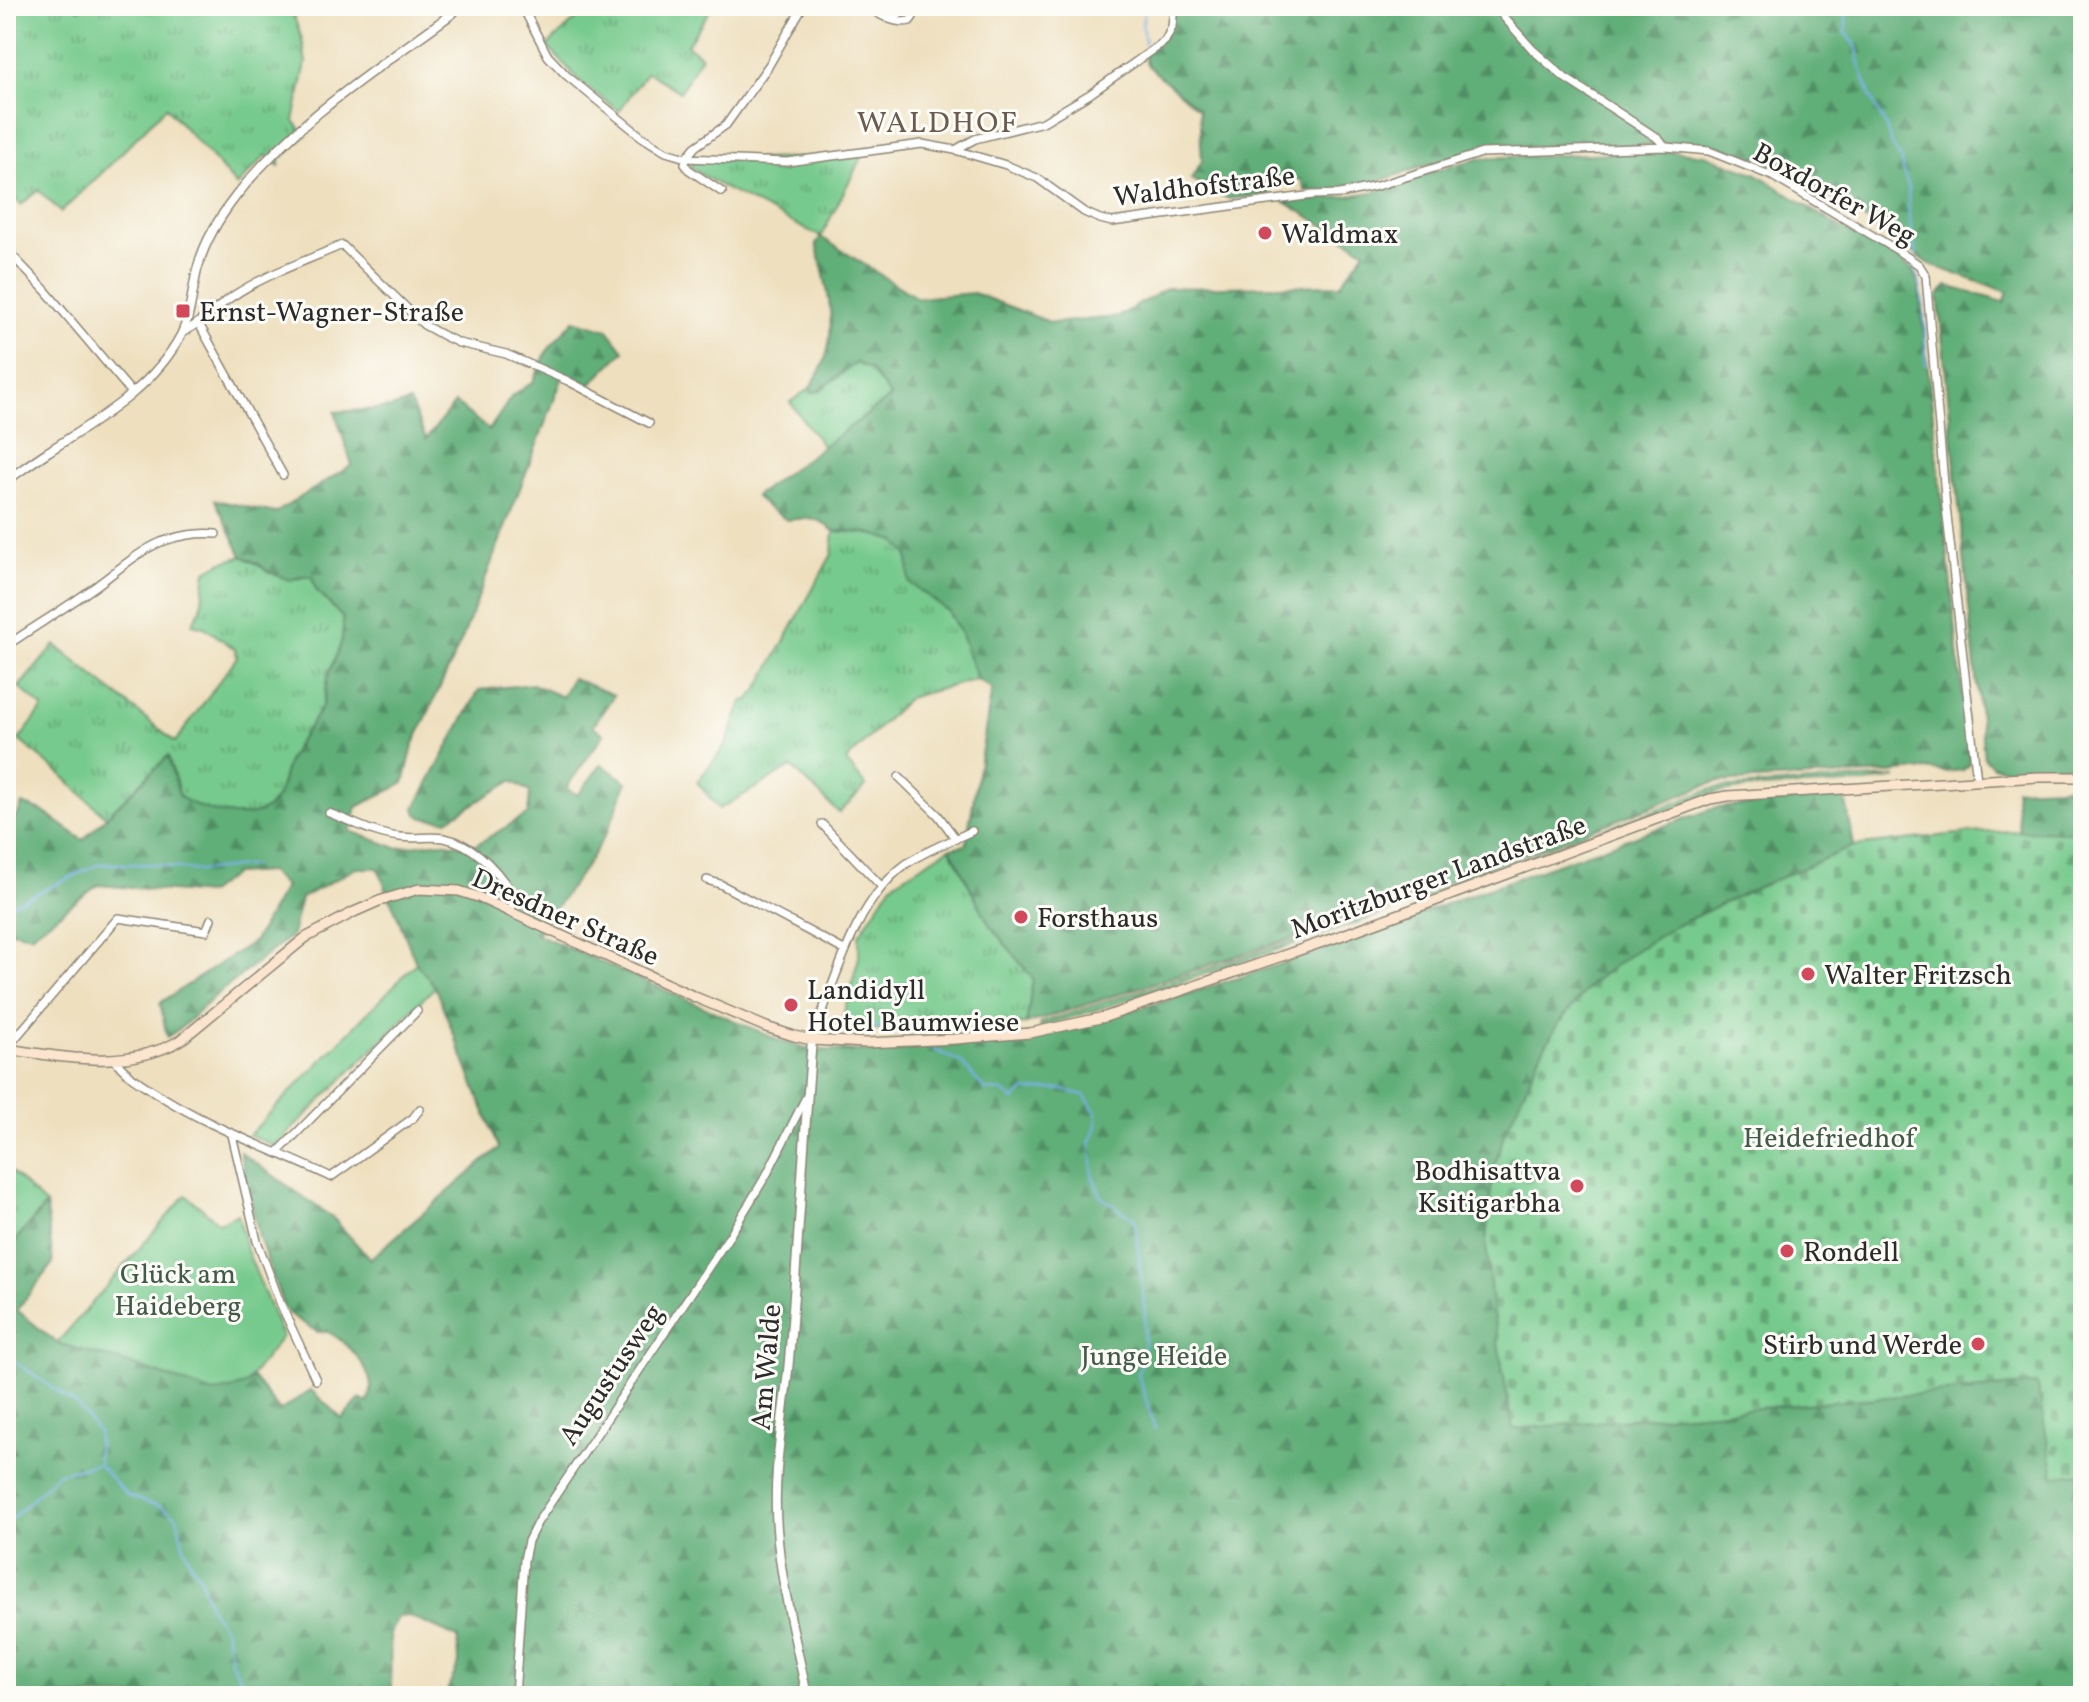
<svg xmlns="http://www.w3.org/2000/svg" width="2089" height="1702" viewBox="0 0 2089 1702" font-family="Vollkorn,serif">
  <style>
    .grass { fill: url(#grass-tufts); stroke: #517a5c; stroke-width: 2 }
    .forest { fill: url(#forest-firs); stroke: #466c52; stroke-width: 2 }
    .cemetery { fill: url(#cemetery-stones); stroke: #517a5c; stroke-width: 2 }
    .garden { fill: #77ca8d; stroke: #517a5c; stroke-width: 2 }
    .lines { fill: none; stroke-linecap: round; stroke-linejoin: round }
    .stream { stroke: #7cb3eb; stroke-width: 2 }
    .minor-casing { stroke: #8c8574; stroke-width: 10 }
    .tertiary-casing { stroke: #8c8574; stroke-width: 11 }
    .secondary-casing { stroke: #8c8574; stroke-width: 12 }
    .minor { stroke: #fff; stroke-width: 7 }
    .tertiary { stroke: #fff; stroke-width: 8 }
    .secondary { stroke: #fbe5cf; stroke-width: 9 }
    .poi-dot { fill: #d1495b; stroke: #fdfcf7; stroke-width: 3 }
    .labels { text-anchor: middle; stroke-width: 6; stroke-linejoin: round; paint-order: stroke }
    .street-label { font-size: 28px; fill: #2b2b2b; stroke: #fdfcf7 }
    .poi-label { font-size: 28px; fill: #2b2b2b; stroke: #fdfcf7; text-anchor: start }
    .park-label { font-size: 28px; fill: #425b48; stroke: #fdfcf7 }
    .neighbourhood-label { font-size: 30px; letter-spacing: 2px; fill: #6b5c4f; stroke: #fdfcf7 }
  </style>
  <defs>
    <pattern id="grass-tufts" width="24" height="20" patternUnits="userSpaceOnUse" patternTransform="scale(2)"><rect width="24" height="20" fill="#77ca8d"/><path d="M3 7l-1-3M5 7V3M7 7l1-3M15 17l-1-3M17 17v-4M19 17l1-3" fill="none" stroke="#62a473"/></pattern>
    <pattern id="forest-firs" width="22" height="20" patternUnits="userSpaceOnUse" patternTransform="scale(2)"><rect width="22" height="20" fill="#61ae78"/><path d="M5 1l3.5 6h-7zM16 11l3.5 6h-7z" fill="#508e63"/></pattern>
    <pattern id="cemetery-stones" width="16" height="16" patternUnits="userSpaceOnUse" patternTransform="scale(2)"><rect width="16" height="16" fill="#77ca8d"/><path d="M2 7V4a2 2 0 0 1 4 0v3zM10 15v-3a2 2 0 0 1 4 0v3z" fill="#62a473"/></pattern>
  </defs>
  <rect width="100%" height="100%" fill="#fdfcf7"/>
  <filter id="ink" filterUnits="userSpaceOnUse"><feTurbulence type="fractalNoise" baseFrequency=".0125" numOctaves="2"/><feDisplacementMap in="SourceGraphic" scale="16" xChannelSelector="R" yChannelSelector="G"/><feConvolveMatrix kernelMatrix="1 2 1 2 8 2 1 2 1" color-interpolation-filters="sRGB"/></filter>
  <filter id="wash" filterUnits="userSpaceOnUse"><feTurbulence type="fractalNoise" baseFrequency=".006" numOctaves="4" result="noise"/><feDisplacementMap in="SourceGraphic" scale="32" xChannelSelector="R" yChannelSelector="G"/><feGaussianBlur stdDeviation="1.8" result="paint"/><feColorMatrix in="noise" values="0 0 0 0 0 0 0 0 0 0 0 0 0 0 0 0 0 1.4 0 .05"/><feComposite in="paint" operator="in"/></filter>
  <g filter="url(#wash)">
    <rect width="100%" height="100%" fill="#eedfbe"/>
    <path class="grass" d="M6 6H75L79 10 84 6H290L302 39 306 63 294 121 306 135 280 159 279 166 266 155 237 186 166 107 108 167 61 212 38 190 21 205 6 189Z
      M588 6H713L687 45 701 56 680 92 647 72 619 111 583 84 547 46 584 12Z
      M862 156 821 237 722 187 690 167 694 161Z
      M856 362 870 369 891 397 823 447 790 402 810 388 812 393 820 390Z
      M834 531C856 533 900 531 908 557 910 564 909 575 909 582L948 611 961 634 977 679 908 698 846 761 866 786 839 813 792 767 719 809 697 782 726 745 742 702 748 700 757 691 832 554Z
      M242 556C257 563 276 579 292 579 299 579 304 576 312 577L316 590 343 618C344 647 337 651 328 676 325 686 326 697 322 706 312 726 295 743 287 764 281 780 282 796 267 808 246 824 201 810 180 797L168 756 106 817 62 775 19 740 43 708 19 687 55 645 175 742 237 657 235 649 204 627 192 624 201 608 206 571 220 563Z
      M1897 777 1866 783 1741 789 1714 793 1484 878 1483 874 1715 788Z
      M950 848 989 924 1034 979 1026 1024 839 1032 859 957V935L892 884Z
      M1472 877 1477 878V880C1332 932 1187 982 1040 1027L1041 1023 1293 941Z
      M6 1167 46 1205 6 1251Z"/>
    <path class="forest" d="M1172 6H2083V764L2010 770 1993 766 1984 758 1938 295 1947 286 2004 302 2008 292 1933 266 1836 200 1758 158 1710 144 1480 148 1376 182 1338 190 1305 191 1301 179 1266 182 1270 194 1229 199 1191 179 1202 161 1199 110 1147 65 1144 55C1167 37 1170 35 1172 6Z
      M1669 151 1705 155 1757 174 1841 228 1898 259 1912 269 1919 285 1970 764 1963 770 1945 772 1926 769 1889 773 1715 782 1557 843 1293 938 1026 1024 1033 979 989 924 950 848 966 845 992 689 977 679 961 634 948 611 909 582 908 556 896 541 868 533 834 531 820 521 808 518 787 520 768 508 755 496 891 397 870 369 856 363 820 390 812 393 810 388C815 379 821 370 825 360 838 322 826 281 816 244L821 237 917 298 974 293 1052 323 1117 317 1167 288 1340 285 1365 251 1285 202 1342 197 1378 191 1450 166 1483 158Z
      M574 320 608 330 624 351 590 385 564 374 462 639 413 746 404 783 357 807 350 831 397 848 440 842 472 847 528 814 530 792 512 781 447 820 424 818 417 814 415 808 479 690 533 684 562 697 572 678 614 695 593 726 604 734 566 788 578 795 601 764 627 782 608 830 588 863 537 934 783 1042 816 1050 866 1051 979 1044 1033 1037 1166 1001 1349 942 1461 898 1715 808 1845 796 1854 846 1734 898 1674 927 1630 954 1592 983 1558 1024 1541 1053 1505 1135 1493 1171 1486 1243 1493 1314 1513 1429 2038 1384 2054 1475 2083 1473V1696H445L459 1663 458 1638 409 1616 398 1617 390 1633 391 1696H6V1454L15 1451 6 1440V1251L46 1205 53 1263 17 1310 57 1343 137 1366 214 1393 245 1385 253 1378 280 1411 311 1390 342 1419 360 1399 367 1403C383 1377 348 1343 327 1331L317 1332 288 1313 284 1308 259 1237 240 1152 333 1218 370 1259 499 1148 435 987 416 963 378 868H356L301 898 292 935 216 995 182 1027 167 1037 160 1003 254 941 285 886 269 872 234 874 207 894 98 885 31 935 6 930V822L17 816 22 804 42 811 83 840 168 756 180 797C201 810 246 824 267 808 282 796 281 780 287 764 295 743 312 726 322 706 326 697 325 686 328 676 337 651 344 647 343 618L316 590 312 577 305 576 290 580 269 572 259 564 242 556 215 500 275 513 352 465 335 412 391 408 410 402 426 439 455 403 489 430 512 396 533 382 547 351Z
      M2083 786V832L2019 831 2015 789Z"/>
    <path class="cemetery" d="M2019 831 2083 832V1473L2054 1476 2037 1384 1513 1429 1493 1314 1486 1243 1493 1171 1504 1135 1541 1053 1558 1024 1592 983 1630 954 1674 927 1734 898 1854 846 1966 833Z"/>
    <path class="garden" d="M416 963 435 987 275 1146 249 1135Z
      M186 1195 219 1223 238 1214 246 1248 282 1336 245 1385 214 1393 137 1366 57 1343Z"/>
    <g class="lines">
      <path class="stream" d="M1145 6 1142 26 1145 43
        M1844 6 1846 10V33L1856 45 1861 70 1871 98 1886 126 1891 143 1901 160 1908 188 1909 218 1916 255
        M1915 267C1926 299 1925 332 1926 365
        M7 906 29 897 99 864H153L199 871 253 865
        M844 1024 931 1032
        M934 1050 961 1062 985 1090 1003 1091 1014 1100 1024 1091 1059 1089 1084 1095 1097 1114V1126L1090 1143 1093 1177 1102 1198 1135 1219 1145 1316 1143 1358 1138 1374 1155 1429
        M6 1355 78 1406 98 1432V1462
        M6 1524 59 1473 98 1464 128 1496 162 1507 177 1517 183 1544 190 1562 200 1578 209 1606 226 1631 231 1662 242 1680 269 1696"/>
    </g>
  </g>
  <g filter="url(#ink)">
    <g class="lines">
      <defs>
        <path id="minor" d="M522 6 548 56 566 75 642 137 666 152 686 158 787 162 922 144 955 150 1006 165 1037 178 1084 212 1100 219 1112 222 1313 195 1340 194 1377 186 1482 153 1666 147 1709 151 1772 176 1897 250 1919 265 1926 276 1946 507 1977 781
          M867 6C879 15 895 25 910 21L913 17 912 13 906 10 890 19
          M1494 6 1533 50 1565 78 1656 137 1666 147
          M955 150 975 139 1043 122 1090 94 1165 41 1172 27 1174 6
          M686 158 695 147 726 125 769 65 803 6
          M686 158 685 164 688 169 722 192
          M6 249 45 290 132 393
          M199 324 283 475
          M182 333C201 323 216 308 233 296 266 274 306 261 342 245L424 325 442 335 459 343 506 354 568 381 649 423
          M6 646C34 627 62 610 89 591 111 576 137 552 161 542 177 536 199 532 216 534
          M899 777 938 815 956 839
          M329 813C351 821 376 835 400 837 415 839 430 836 444 838 475 844 498 871 514 896L510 913
          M822 824 882 887
          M707 880 720 884 844 950
          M812 1040C835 982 854 902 906 864 926 850 951 841 972 831
          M6 1049 118 918 206 931 211 919
          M115 1060C125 1074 138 1081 153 1091 209 1128 270 1148 331 1177L413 1118 420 1109
          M232 1135 257 1241 281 1305 316 1380
          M278 1152 417 1011
          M515 1696 524 1560 528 1541 537 1523 730 1235 767 1174 806 1097"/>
        <path id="tertiary" d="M6 481C19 472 32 462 46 453 95 421 152 390 181 335 191 315 192 291 197 270 204 242 218 219 236 196 295 120 377 69 453 13L459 6
          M807 1696C796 1641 781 1585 777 1529 772 1473 784 1416 789 1360 798 1254 803 1147 812 1040"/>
        <path id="secondary" d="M6 1049C64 1057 127 1071 181 1040L305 938 354 912 379 901 419 889 459 891 478 897 695 997 766 1027 794 1036 812 1040 866 1043 955 1039 1030 1033 1105 1017 1340 936 1710 799 1728 796 2039 777H2083"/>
      </defs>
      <use href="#minor" class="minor-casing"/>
      <use href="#tertiary" class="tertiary-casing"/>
      <use href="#secondary" class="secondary-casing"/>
      <use href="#minor" class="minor"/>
      <use href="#tertiary" class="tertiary"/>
      <use href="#secondary" class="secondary"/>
    </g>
  </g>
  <g class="poi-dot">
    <circle cx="1265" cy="233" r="8"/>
    <rect x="175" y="303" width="16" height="16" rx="4"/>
    <circle cx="1021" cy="917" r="8"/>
    <circle cx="1808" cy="974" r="8"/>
    <circle cx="791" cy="1005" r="8"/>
    <circle cx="1577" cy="1186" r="8"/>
    <circle cx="1787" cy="1251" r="8"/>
    <circle cx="1978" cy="1344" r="8"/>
  </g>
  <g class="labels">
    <g class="street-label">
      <text transform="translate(1204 185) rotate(-7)" y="10">Waldhofstraße</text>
      <text transform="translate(1835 193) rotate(29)" y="10">Boxdorfer Weg</text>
      <text transform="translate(1438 876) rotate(-20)" y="10">Moritzburger Landstraße</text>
      <text transform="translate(566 916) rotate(24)" y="10">Dresdner Straße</text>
      <text transform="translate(765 1367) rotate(-85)" y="10">Am Walde</text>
      <text transform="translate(610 1374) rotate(-56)" y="10">Augustusweg</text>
    </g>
    <g class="poi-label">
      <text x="1281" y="243">Waldmax</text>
      <text x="199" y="321">Ernst-Wagner-Straße</text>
      <text x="1037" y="927">Forsthaus</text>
      <text x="1824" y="984">Walter Fritzsch</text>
      <text x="807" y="999">Landidyll<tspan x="807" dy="32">Hotel Baumwiese</tspan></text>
      <text x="1561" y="1180" text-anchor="end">Bodhisattva<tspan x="1561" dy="32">Ksitigarbha</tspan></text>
      <text x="1803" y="1261">Rondell</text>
      <text x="1962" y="1354" text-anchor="end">Stirb und Werde</text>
    </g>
    <g class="park-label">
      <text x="1829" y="1147">Heidefriedhof</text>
      <text x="178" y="1283">Glück am<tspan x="178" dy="32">Haideberg</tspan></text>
      <text x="1154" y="1365">Junge Heide</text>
    </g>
    <g class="neighbourhood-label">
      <text x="938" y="132">WALDHOF</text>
    </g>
  </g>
  <rect width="2089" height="1702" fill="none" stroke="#fdfcf7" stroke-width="32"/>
</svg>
